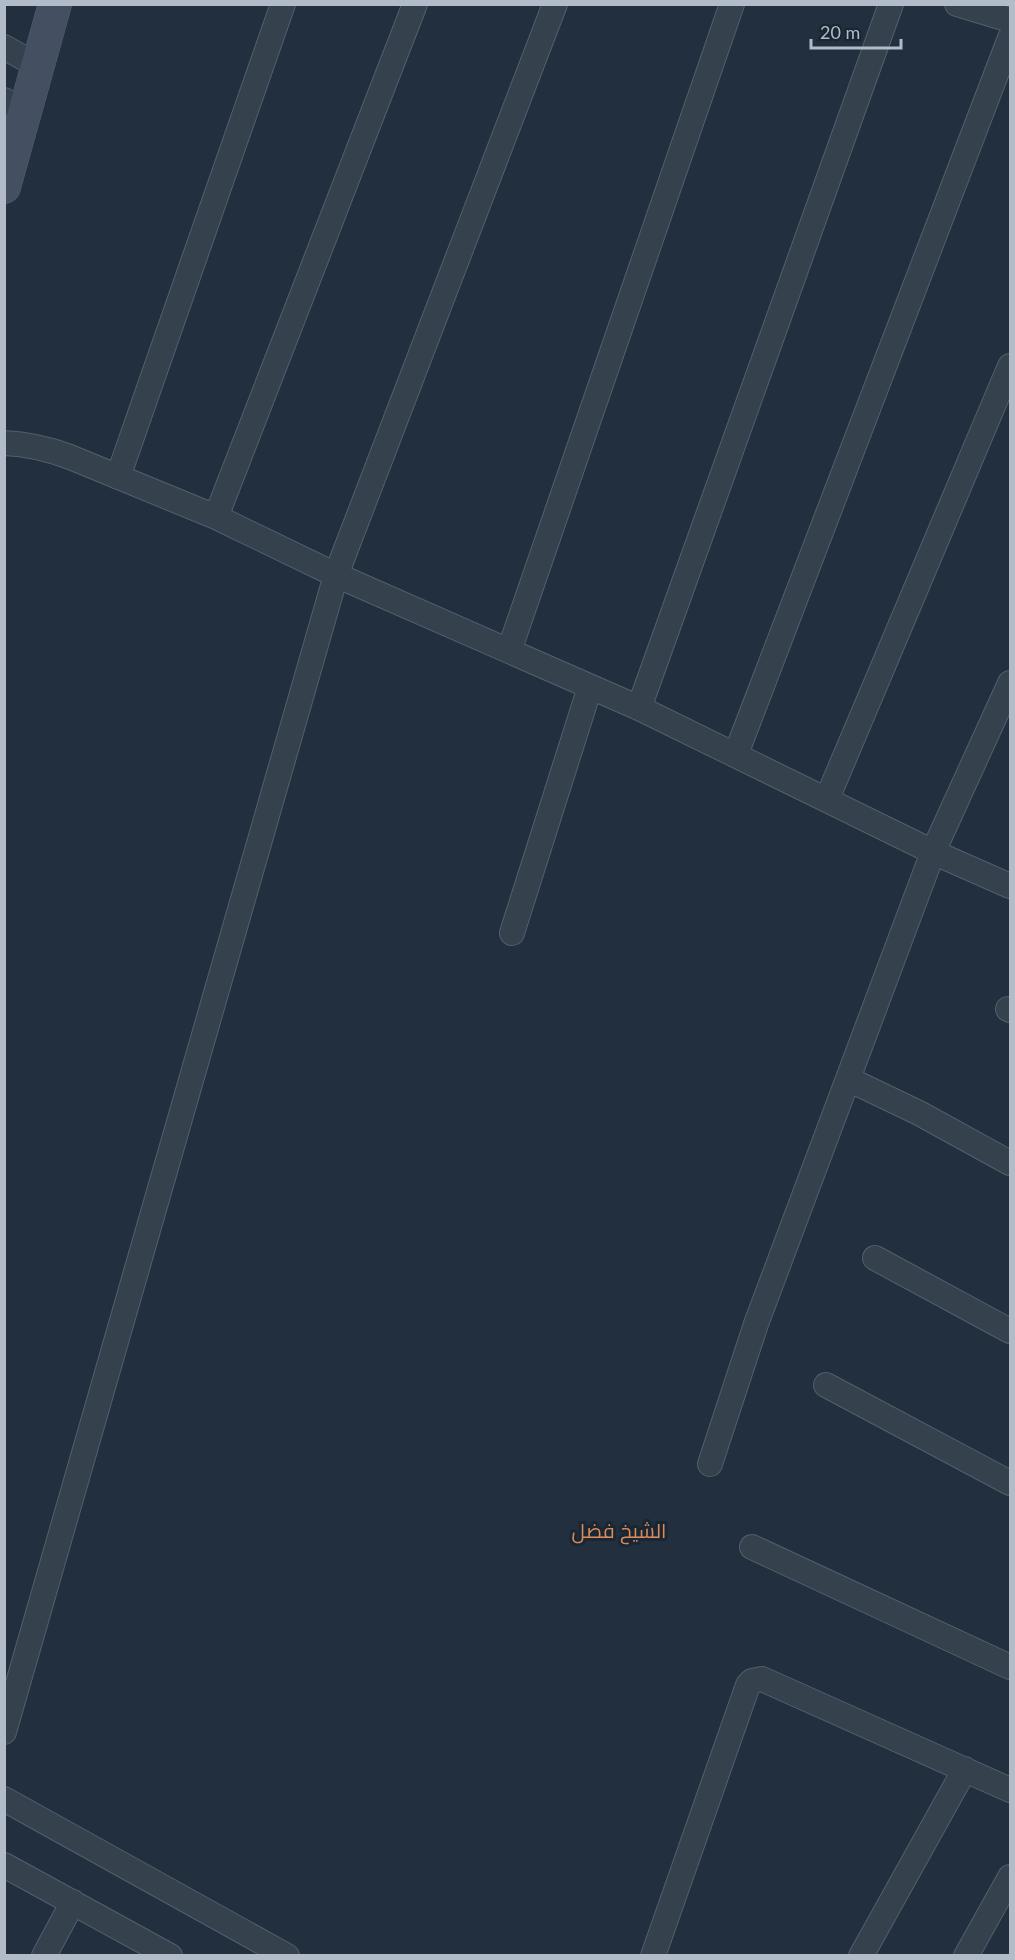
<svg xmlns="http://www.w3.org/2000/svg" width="1015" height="1960" viewBox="0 0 1015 1960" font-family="Lato,Cairo,sans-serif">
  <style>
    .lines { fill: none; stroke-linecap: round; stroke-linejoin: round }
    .minor-casing { stroke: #545f6c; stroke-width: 26 }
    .secondary-casing { stroke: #545f6c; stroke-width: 34 }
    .minor { stroke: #36414e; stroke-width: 24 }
    .secondary { stroke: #445061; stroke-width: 33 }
    .labels { text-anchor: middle; stroke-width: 6; stroke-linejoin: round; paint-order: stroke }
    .quarter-label { font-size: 20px; fill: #da8d5c; stroke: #1b2633 }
  </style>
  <rect width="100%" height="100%" fill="#222f3e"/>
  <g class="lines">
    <defs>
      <path id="minor" d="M957 4 1010 20
        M4 47 38 66
        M4 100 25 112
        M4 443C28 444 49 449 70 457L216 517 336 575 639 708 933 852 1010 886
        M118 477 283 4
        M216 517 415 4
        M509 651 732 4
        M639 708 891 4
        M736 754 1010 38
        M827 799 1010 366
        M512 933 590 687
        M1008 1009 1010 1010
        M848 1079 919 1113 1010 1163
        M875 1258 1010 1331
        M826 1385 1010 1483
        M710 1464 756 1324 933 852 1010 683
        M752 1547 1010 1667
        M4 1732 336 575 555 4
        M4 1799 287 1956
        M4 1865 170 1956
        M44 1956 73 1902
        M653 1956 748 1685 752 1681 762 1679 1010 1790
        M861 1956 965 1769
        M966 1956 1010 1877"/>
      <path id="secondary" d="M4 187 55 4"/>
    </defs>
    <use href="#minor" class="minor-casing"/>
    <use href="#secondary" class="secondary-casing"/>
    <use href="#minor" class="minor"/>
    <use href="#secondary" class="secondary"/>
  </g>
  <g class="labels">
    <g class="quarter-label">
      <text x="619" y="1538">الشيخ فضل</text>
    </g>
  </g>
  <rect width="1015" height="1960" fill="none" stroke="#b2bcc9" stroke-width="12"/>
  <path d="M811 39v9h90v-9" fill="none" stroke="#b2bcc9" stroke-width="3"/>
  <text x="820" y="39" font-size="18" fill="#b2bcc9" stroke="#1b2633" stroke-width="4.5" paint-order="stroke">20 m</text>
</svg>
